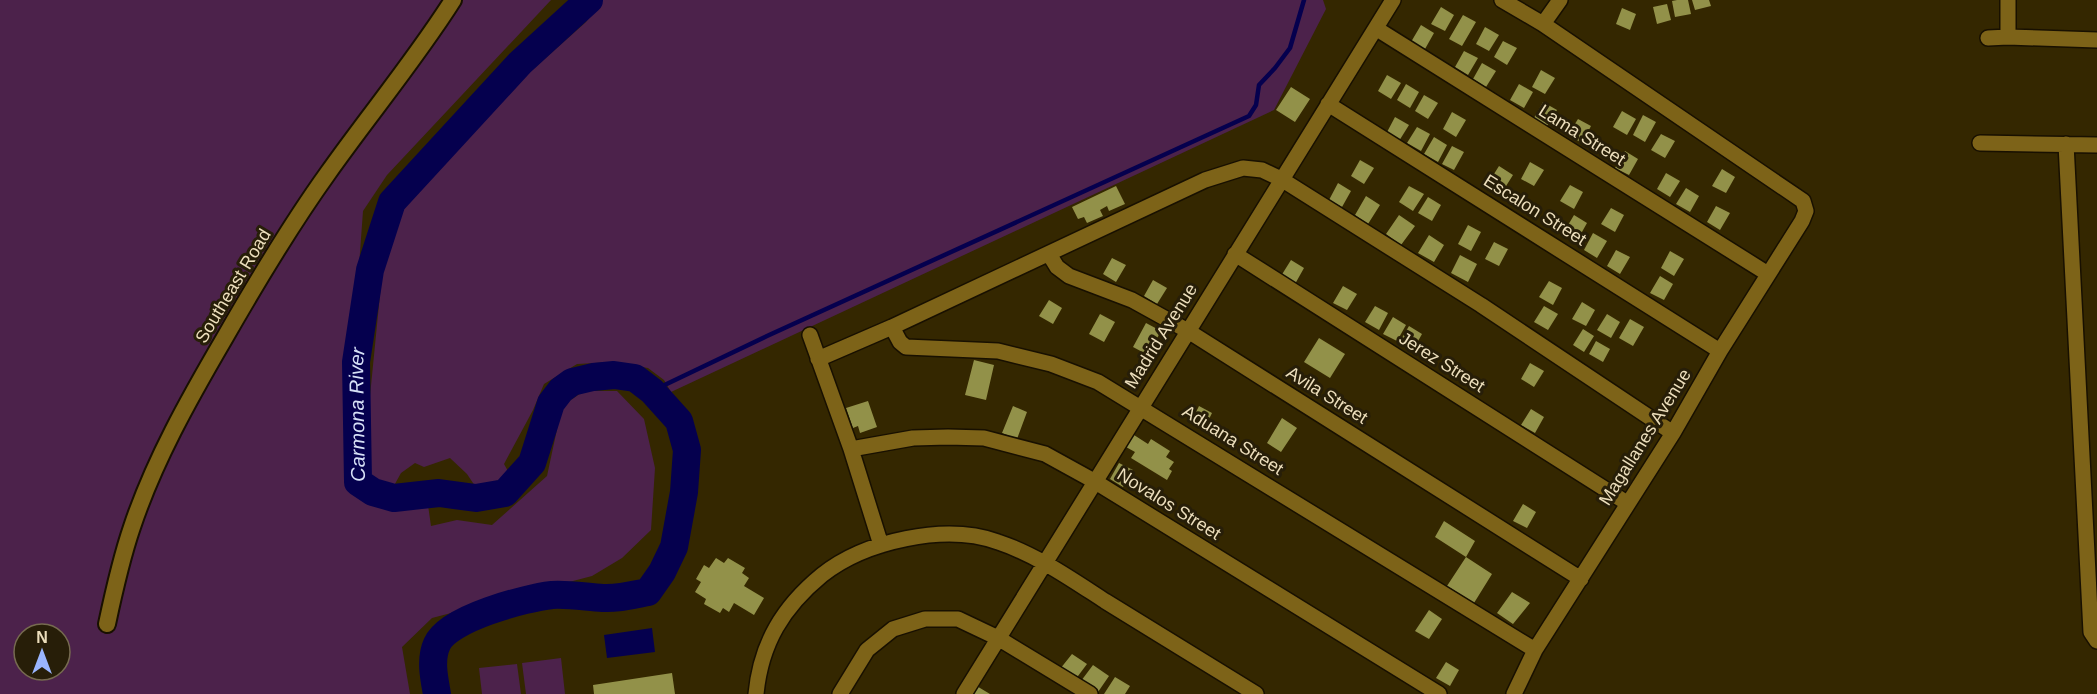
<svg xmlns="http://www.w3.org/2000/svg" width="2097" height="694" viewBox="0 0 2097 694" font-family="Arial,sans-serif">
  <style>
    .green { fill: #4c224b; fill-rule: evenodd }
    .water { fill: #05004e }
    .lines { fill: none; stroke-linecap: round; stroke-linejoin: round }
    .stream { stroke: #05004e; stroke-width: 4.5 }
    .river { stroke: #05004e; stroke-width: 28 }
    .building { fill: #929149 }
    .minor-casing { stroke: #181000; stroke-width: 18 }
    .tertiary-casing { stroke: #181000; stroke-width: 20 }
    .minor { stroke: #7d6318; stroke-width: 15 }
    .tertiary { stroke: #7d6318; stroke-width: 16 }
    .labels { text-anchor: middle; stroke-width: 6; stroke-linejoin: round; paint-order: stroke }
    .street-label { font-size: 18px; fill: #ecdebc; stroke: #271e08 }
    .water-label { font-size: 20px; font-style: italic; fill: #d6dff6; stroke: #271e08 }
  </style>
  <rect width="100%" height="100%" fill="#342700"/>
  <path class="green" d="M0 0H551L387 175 363 211 350 390 349 485C361 491 385 508 398 508 406 509 418 505 428 505L431 526 457 520 492 525 547 476 562 406 584 391H617L644 419 655 468 651 530 622 558 592 576 432 618 402 647 410 694H0ZM24 634H60V670H24Z
    M603 0H1323L1326 9 1274 110 671 392 664 380 648 368 612 362 577 364 544 384 533 410 504 464 509 473 504 479 475 486 467 474 450 458 424 467 415 463 401 473 391 491 362 477 384 254 408 200 512 88 586 22Z
    M561 658 565 694H526L522 663Z
    M517 664 521 694H482L479 668Z"/>
  <path class="water" d="M652 628 655 652 607 658 604 635Z"/>
  <g class="lines">
    <path class="stream" d="M652 391 767 336 1249 116 1256 105 1259 85 1275 68 1290 48 1304 0"/>
    <path class="river" id="s1" d="M437 694C434 678 430 659 437 644 448 618 526 598 552 595 569 594 586 597 603 598 618 599 633 595 648 592L662 572 674 547 684 492 687 450 679 421 652 391 635 378 614 375 593 377 572 382 561 390 551 403 532 463 505 493 476 498 439 493 394 498 373 492 358 482 356 362 370 270 392 202 520 63 589 0"/>
  </g>
  <path class="building" d="M1677 0H1688L1691 14 1675 17 1672 1Z
    M1692 0H1709L1711 6 1695 10Z
    M1667 4 1671 20 1657 24 1653 7Z
    M1441 7 1454 15 1445 31 1431 24Z
    M1622 8 1636 14 1630 30 1616 24Z
    M1463 15 1476 22 1462 46 1449 39Z
    M1421 25 1434 33 1425 49 1411 42Z
    M1485 27 1499 35 1489 51 1476 44Z
    M1503 41 1517 48 1507 65 1494 57Z
    M1464 51 1478 58 1468 75 1455 67Z
    M1482 63 1496 71 1486 87 1473 79Z
    M1541 70 1555 78 1545 94 1532 87Z
    M1387 75 1401 83 1391 99 1378 91Z
    M1406 84 1419 92 1410 108 1397 100Z
    M1519 84 1533 92 1524 108 1510 100Z
    M1291 87 1310 99 1295 122 1276 110Z
    M1424 95 1438 103 1428 119 1415 111Z
    M1543 102 1557 110 1547 126 1534 118Z
    M1622 111 1636 119 1627 135 1613 127Z
    M1452 112 1466 120 1456 137 1443 129Z
    M1643 115 1656 122 1645 142 1633 135Z
    M1395 117 1409 125 1399 141 1386 134Z
    M1578 119 1591 126 1582 143 1568 135Z
    M1417 127 1430 134 1421 151 1407 143Z
    M1661 134 1675 141 1665 158 1651 150Z
    M1434 137 1447 145 1438 162 1424 154Z
    M1452 146 1464 152 1454 170 1442 164Z
    M1625 151 1638 159 1629 175 1615 168Z
    M1360 160 1374 168 1364 184 1351 176Z
    M1530 162 1544 170 1534 186 1521 179Z
    M1499 166 1513 175 1501 194 1487 185Z
    M1722 169 1735 177 1726 193 1712 186Z
    M1666 173 1680 181 1670 197 1657 189Z
    M1338 183 1351 191 1342 207 1329 200Z
    M1570 185 1583 192 1574 209 1560 201Z
    M1116 186 1125 204 1109 211 1107 206 1100 210 1103 216 1087 223 1084 217 1078 219 1072 207Z
    M1409 186 1424 194 1413 211 1399 202Z
    M1686 188 1699 196 1690 212 1676 204Z
    M1366 196 1380 205 1368 224 1355 215Z
    M1428 197 1441 205 1432 221 1418 213Z
    M1716 206 1730 213 1720 230 1707 222Z
    M1611 208 1624 215 1615 232 1601 224Z
    M1399 215 1415 226 1401 245 1386 234Z
    M1574 215 1587 223 1578 239 1564 232Z
    M1468 225 1481 232 1471 251 1458 244Z
    M1593 233 1607 241 1597 258 1584 250Z
    M1429 235 1444 245 1434 262 1418 253Z
    M1494 242 1508 249 1499 266 1485 259Z
    M1616 250 1630 257 1620 274 1607 266Z
    M1670 251 1684 259 1674 276 1661 268Z
    M1460 255 1477 264 1468 282 1451 273Z
    M1112 258 1126 265 1116 282 1103 274Z
    M1291 260 1304 268 1295 284 1281 276Z
    M1660 276 1673 284 1664 300 1650 293Z
    M1153 280 1167 288 1157 304 1144 296Z
    M1549 281 1562 288 1553 305 1539 297Z
    M1343 286 1357 294 1347 310 1333 303Z
    M1049 300 1062 308 1053 324 1039 316Z
    M1582 302 1595 310 1586 326 1572 319Z
    M1375 306 1388 313 1379 330 1365 322Z
    M1544 306 1558 314 1548 330 1534 322Z
    M1100 314 1115 322 1104 342 1089 334Z
    M1607 314 1620 322 1611 338 1597 330Z
    M1393 317 1406 325 1397 341 1383 334Z
    M1630 319 1644 327 1633 346 1619 338Z
    M1146 323 1161 331 1148 355 1133 347Z
    M1409 326 1422 334 1413 350 1399 343Z
    M1583 329 1594 336 1584 352 1573 345Z
    M1319 338 1345 354 1330 378 1304 362Z
    M1596 341 1610 349 1603 362 1589 354Z
    M974 360 994 365 986 400 965 395Z
    M1530 363 1544 371 1534 387 1521 379Z
    M868 401 877 427 860 433 858 426 853 428 846 408Z
    M1013 406 1027 412 1017 439 1002 433Z
    M1199 406 1212 413 1205 427 1192 420Z
    M1531 409 1544 417 1535 433 1521 425Z
    M1282 418 1297 428 1281 452 1267 443Z
    M1134 435 1148 444 1151 439 1170 451 1166 457 1174 462 1169 469 1172 471 1167 480 1131 458 1135 452 1126 447Z
    M1119 463 1133 470 1123 487 1110 479Z
    M1523 504 1536 512 1527 528 1513 521Z
    M1444 521 1475 541 1466 557 1435 537Z
    M1466 557 1492 574 1474 603 1447 586Z
    M716 558 724 563 728 558 745 568 742 573 749 578 744 586 764 598 754 615 734 603 729 612 723 608 720 613 704 604 706 599 695 592 701 582 696 579 704 565 709 568Z
    M1512 592 1530 603 1513 624 1497 613Z
    M1429 610 1442 619 1429 639 1415 631Z
    M1072 654 1087 664 1075 680 1060 669Z
    M1446 662 1459 670 1450 686 1436 678Z
    M1093 665 1109 676 1098 692 1081 681Z
    M672 673 675 694H594L593 685Z
    M1115 677 1130 686 1125 694H1104Z
    M975 685 990 694H969Z"/>
  <g class="lines">
    <defs>
      <path id="minor" d="M1502 0 1543 24 1803 201 1806 211 1802 221 1720 351 1673 433 1535 650 1514 694
        M2008 0V37
        M1543 24 1560 0
        M1377 29 1768 274
        M1988 38 2008 37 2097 40
        M1328 104 1720 351
        M1980 143 2097 145
        M2066 144 2091 632 2097 641
        M1049 254 1057 267 1069 276 1132 300 1188 331 1581 579
        M1235 254 1627 503
        M892 327 900 342 906 347 998 351 1051 364 1098 382 1535 650
        M810 335 851 449 881 545
        M818 359 892 327 1205 180 1243 168 1262 170 1281 179 1481 305 1673 433
        M851 449 913 438 948 437 984 438 1045 454 1094 481 1439 694
        M756 694C761 643 783 607 822 575 865 541 945 523 998 542 1037 555 1071 579 1105 601 1155 632 1206 663 1256 694
        M840 694 867 650 893 629 925 619H958L998 638 1090 694
        M964 694 1393 0"/>
      <path id="tertiary" d="M107 624C114 591 121 559 132 527 154 461 189 399 224 339 256 283 290 226 328 173 369 115 415 60 453 0"/>
    </defs>
    <use href="#minor" class="minor-casing"/>
    <use href="#tertiary" class="tertiary-casing"/>
    <use href="#minor" class="minor"/>
    <use href="#tertiary" class="tertiary"/>
  </g>
  <g class="labels">
    <g class="street-label">
      <text transform="translate(1582 135) rotate(32)" y="6">Lama Street</text>
      <text transform="translate(1535 210) rotate(32)" y="6">Escalon Street</text>
      <text transform="translate(233 286) rotate(-59)" y="6">Southeast Road</text>
      <text transform="translate(1161 336) rotate(-58)" y="6">Madrid Avenue</text>
      <text transform="translate(1442 362) rotate(32)" y="6">Jerez Street</text>
      <text transform="translate(1327 395) rotate(32)" y="6">Avila Street</text>
      <text transform="translate(1645 437) rotate(-58)" y="6">Magallanes Avenue</text>
      <text transform="translate(1233 440) rotate(32)" y="6">Aduana Street</text>
      <text transform="translate(1169 504) rotate(32)" y="6">Novalos Street</text>
    </g>
    <g class="water-label">
      <text dy="7" stroke="none"><textPath href="#s1" startOffset="934">Carmona River</textPath></text>
    </g>
  </g>
  <g transform="translate(42 652)"><circle r="28" fill="#271e08" stroke="#766b50" stroke-width="1.5"/>
  <path d="M0-4.5L10 22L0 15L-10 22Z" fill="#9ab5fd"/>
  <text y="-9" font-size="16" font-weight="bold" text-anchor="middle" fill="#ecdebc">N</text>
  </g>
</svg>
